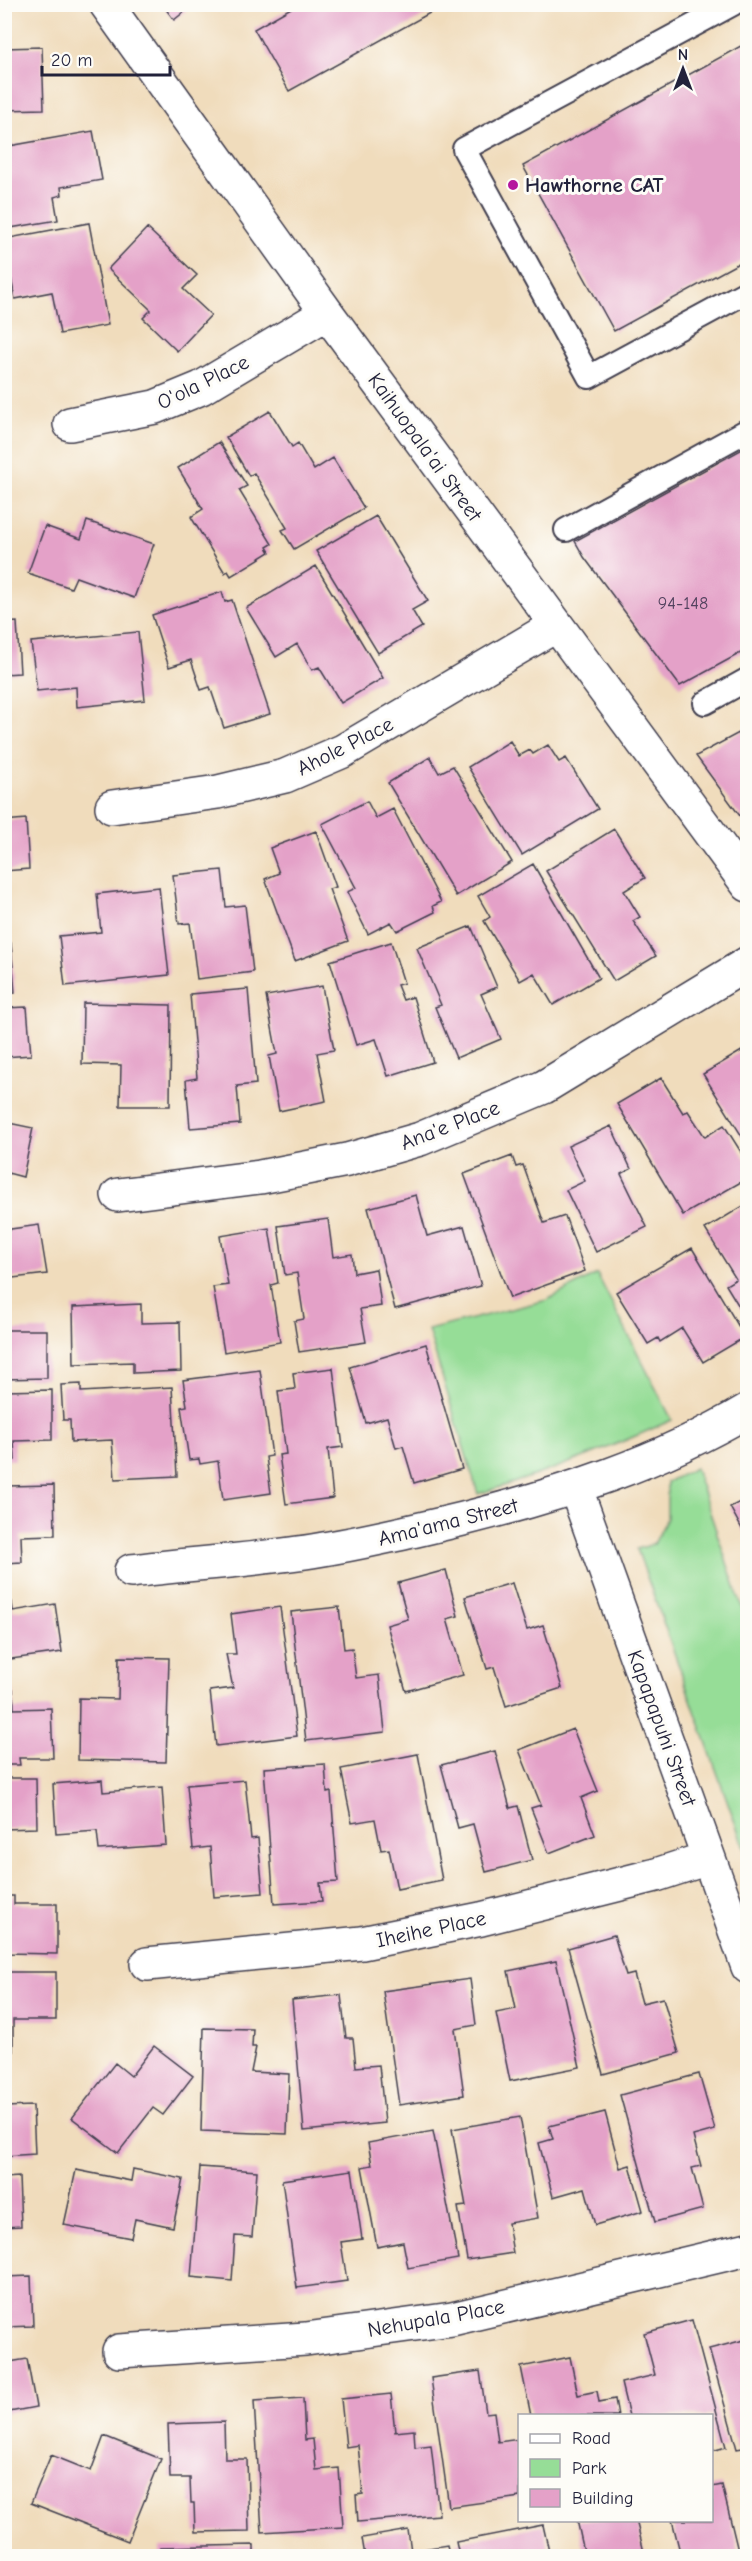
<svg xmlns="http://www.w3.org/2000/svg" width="752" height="2561" viewBox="0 0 752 2561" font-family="'Comic Neue',sans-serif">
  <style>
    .green { fill: #96dd97; stroke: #5c8069; stroke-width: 1.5 }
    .building { fill: #e4a1c8 }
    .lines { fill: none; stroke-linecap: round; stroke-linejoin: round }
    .lane-casing { stroke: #413e4e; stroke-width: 26 }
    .street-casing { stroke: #413e4e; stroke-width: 36 }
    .lane { stroke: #fff; stroke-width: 22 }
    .street { stroke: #fff; stroke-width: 33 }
    .poi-dot { fill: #b5179e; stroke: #fdfcf7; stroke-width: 2 }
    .labels { text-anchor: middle; stroke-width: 6; stroke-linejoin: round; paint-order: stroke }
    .number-label { font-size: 18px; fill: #52425e }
    .poi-label { font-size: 21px; font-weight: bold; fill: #22223b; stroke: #fdfcf7; text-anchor: start }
    .street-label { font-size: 21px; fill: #22223b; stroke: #fdfcf7 }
  </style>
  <rect width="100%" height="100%" fill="#fdfcf7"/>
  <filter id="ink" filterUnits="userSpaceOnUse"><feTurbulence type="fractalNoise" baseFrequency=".0167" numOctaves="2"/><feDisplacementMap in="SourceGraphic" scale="12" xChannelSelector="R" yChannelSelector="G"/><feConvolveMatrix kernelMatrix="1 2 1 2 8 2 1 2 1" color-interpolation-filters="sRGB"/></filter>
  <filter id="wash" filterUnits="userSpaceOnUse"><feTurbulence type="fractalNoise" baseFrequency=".008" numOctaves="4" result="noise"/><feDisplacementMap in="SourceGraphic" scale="24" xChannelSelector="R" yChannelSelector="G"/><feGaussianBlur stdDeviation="1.35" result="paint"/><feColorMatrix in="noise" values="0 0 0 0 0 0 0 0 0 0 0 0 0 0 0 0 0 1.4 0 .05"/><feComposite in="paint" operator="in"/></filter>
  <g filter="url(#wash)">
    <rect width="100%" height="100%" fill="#f0dcbc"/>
    <path class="green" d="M597 1274 672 1420C608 1449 544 1474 478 1494L428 1330 547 1300Z
      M695 1468 747 1622V1856L637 1549 654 1544 667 1518V1482Z"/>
    <g id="blocks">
      <path class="building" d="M162 4H194L174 20Z
        M298 4H446L289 91 254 29Z
        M748 42V258L614 331 523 166Z
        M42 47 44 109 4 110V48Z
        M93 131 102 180 61 187 62 195 54 197 58 220 4 229V147Z
        M89 223 108 325 60 334 52 292 15 299 4 239Z
        M147 228 197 275 183 289 211 315 177 351 143 318 151 310 108 269Z
        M270 411 292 447 298 443 314 470 333 458 364 508 294 549 282 530 287 528 254 473 249 476 226 437Z
        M219 442 247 486 239 490 272 544 267 547 270 552 231 576 228 571 225 573 191 517 203 509 178 468Z
        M748 446V649L680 686 584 557 575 541Z
        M376 516 428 601 412 610 422 627 378 653 316 551Z
        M87 521 154 544 134 598 76 577 71 588 28 573 45 526 81 539Z
        M316 566 383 678 341 703 319 667 312 670 297 644 276 657 246 608Z
        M222 592 225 602 232 600 270 714 224 728 210 687 201 690 191 660 169 667 152 615Z
        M17 622 20 673 4 674V623Z
        M138 632 145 700 77 707 76 687 37 691 31 642Z
        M748 728V827L696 756Z
        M510 741 519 756 530 750 533 754 548 745 559 762 566 758 598 809 522 855 468 767Z
        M430 757 439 773 453 766 512 862 456 896 388 783Z
        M4 759H9L6 795H4Z
        M367 801 376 818 393 809 441 902 433 906 435 912 397 931 391 922 368 934 347 892 356 888 322 824Z
        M26 819 29 869 4 871V821Z
        M614 829 645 878 624 891 640 917 633 921 656 956 614 981 546 871Z
        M316 831 336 887 329 889 348 941 295 961 265 879 279 873 270 848Z
        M533 864 599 978 553 1005 534 973 520 981 484 921 490 917 478 896Z
        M222 870 226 907 245 905 253 972 197 979 190 923 179 924 173 875Z
        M159 887 169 975 65 986 59 936 101 932 97 894Z
        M471 926 497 987 481 994 501 1039 456 1058 435 1007 441 1005 417 948Z
        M391 942 404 983 397 985 403 1000 413 997 433 1062 388 1076 376 1039 356 1045 330 961Z
        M11 943 15 993 4 994V944Z
        M322 986 334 1050 317 1053 326 1101 279 1111 269 1056 277 1054 266 996Z
        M248 989 256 1084 237 1086 240 1124 190 1128 186 1080 197 1078 190 994Z
        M83 1003 171 1005 170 1106H120L121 1065 82 1064Z
        M27 1007 31 1055 4 1057V1008Z
        M745 1049 748 1052V1146L703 1074Z
        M661 1078 683 1113 688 1111 705 1137 724 1125 748 1163V1178L683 1215 617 1104Z
        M4 1122 33 1128 23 1177 4 1172Z
        M611 1126 631 1169 621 1174 647 1227 596 1252 566 1190 585 1181 568 1146Z
        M512 1156 516 1167 523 1165 544 1223 565 1216 585 1271 510 1298 464 1174Z
        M416 1195 427 1236 464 1226 481 1286 395 1309 368 1208Z
        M748 1203V1321L726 1285 736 1279 705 1229Z
        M328 1219 333 1257 352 1254 354 1273 376 1269 381 1306 360 1309 366 1342 299 1352 294 1321 304 1319 297 1273 285 1275 278 1226Z
        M39 1225 47 1274 4 1279V1230Z
        M269 1228 278 1283 271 1285 280 1342 224 1352 213 1287 228 1285 220 1236Z
        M692 1248 745 1337 703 1362 682 1328 660 1342 658 1338 648 1344 616 1292Z
        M141 1304V1323L180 1322 181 1371 133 1373V1362L74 1364 73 1307Z
        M4 1330H47V1378L4 1379Z
        M426 1344 462 1469 414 1483 403 1446 396 1448 387 1417 366 1423 350 1367Z
        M333 1368 343 1447 328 1449 333 1498 286 1504 279 1455 286 1454 278 1391 295 1389 293 1373Z
        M260 1370 272 1456 266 1457 271 1493 223 1500 218 1461 200 1464 199 1459 189 1460 181 1407 187 1406 183 1380Z
        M81 1384V1392L172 1387 177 1476 115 1479 112 1440 71 1442 70 1420H63L61 1385Z
        M52 1390V1440L14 1441 15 1460H4V1391Z
        M54 1485 55 1535 21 1536 22 1562 5 1563V1486Z
        M748 1498V1540L730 1507Z
        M446 1570 458 1616 447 1619 463 1675 406 1691 387 1625 408 1619 398 1583Z
        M512 1583 527 1630 543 1625 562 1688 506 1706 494 1667 487 1669 465 1597Z
        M12 1602 13 1611 55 1604 62 1652 4 1660V1603Z
        M280 1607 297 1736 216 1746 210 1691 233 1688 226 1654H236L231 1614Z
        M339 1607 344 1649 352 1648 356 1678 379 1675 385 1732 306 1741 291 1612Z
        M119 1657 169 1658 166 1762 78 1760 79 1698 118 1699Z
        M13 1689 14 1709 51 1708 53 1758H19L20 1765H5V1690Z
        M573 1729 598 1791 581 1798 595 1835 549 1853 531 1808 541 1805 519 1750Z
        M495 1751 510 1808 518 1806 532 1860 486 1872 473 1824 458 1828 441 1765Z
        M418 1754 442 1880 397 1889 389 1849 381 1850 375 1819 352 1823 341 1769Z
        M325 1764 327 1793 331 1792 338 1882 320 1883 322 1901 274 1904 264 1768Z
        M4 1778H36L37 1828 4 1829Z
        M102 1780 103 1792 162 1787 166 1845 99 1850 97 1831 56 1834 53 1784Z
        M245 1780 251 1839 258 1838 263 1893 214 1897 210 1847 193 1849 187 1785Z
        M4 1896H14V1904H57V1954L4 1953Z
        M614 1935 626 1976 634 1974 642 2003 663 1998 679 2053 603 2074 568 1948Z
        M556 1961 580 2067 510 2081 496 2013 516 2009 508 1971Z
        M5 1972H56V2020H13V2059H5Z
        M470 1979 476 2025 455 2029 464 2095 399 2105 383 1991Z
        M341 1995 346 2038H353L356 2067 379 2065 385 2123 304 2131 292 2000Z
        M204 2028 253 2029 252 2047H256L251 2072 289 2074 287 2134 201 2131Z
        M154 2046 193 2076 163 2115 153 2108 118 2153 72 2118 115 2063 131 2076Z
        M699 2074 715 2130 693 2136 701 2166 692 2168 703 2209 655 2222 620 2095Z
        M33 2106 35 2154 4 2156V2107Z
        M605 2112 620 2168 630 2165 643 2211 595 2225 585 2188 553 2197 539 2143 553 2139 549 2126Z
        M520 2117 538 2218 508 2223 513 2253 467 2260 458 2207 466 2206 452 2129Z
        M433 2131 458 2259 408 2268 403 2242 377 2247 362 2167 372 2165 368 2143Z
        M200 2167 257 2171 252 2237 235 2236 232 2281 191 2277Z
        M133 2169 183 2179 173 2227 135 2219 131 2238 64 2225 76 2170 131 2181Z
        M352 2170 362 2239 341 2242 347 2281 297 2288 282 2180Z
        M19 2177 21 2226 4 2227V2178Z
        M31 2276 33 2326 4 2327V2277Z
        M692 2320 726 2447 712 2451V2416H629L621 2383 655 2375 644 2333Z
        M748 2339V2447L737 2449 709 2349Z
        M570 2357 578 2395 597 2391 599 2402 615 2399 618 2416H531L521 2367Z
        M27 2359 36 2407 4 2413V2363Z
        M480 2371 486 2413 494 2412 498 2442 520 2439V2497L449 2507 431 2378Z
        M391 2394 395 2432 414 2430 415 2447 431 2445 439 2515 358 2522 356 2495 363 2494 358 2445 346 2447 341 2399Z
        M303 2398 305 2440 313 2439 316 2470 339 2468 343 2527 262 2532 254 2401Z
        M224 2422 225 2459H247L249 2531 195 2532 194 2503H191L190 2478H170L168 2424Z
        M104 2436 161 2459 128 2541 31 2503 51 2455 91 2471Z
        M722 2485 738 2551 718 2556H681L672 2520H712V2487Z
        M577 2520H636L645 2556H585Z
        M543 2525 550 2556H459L456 2542Z
        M408 2530 411 2551 447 2545 449 2556H365L362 2538Z
        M254 2545V2556H160V2547Z
        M329 2552V2556H285V2555Z"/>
    </g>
  </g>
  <g filter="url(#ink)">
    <use href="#blocks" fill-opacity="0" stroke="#413e4e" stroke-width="1.5"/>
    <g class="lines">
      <defs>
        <path id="lane" d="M733 4 464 149 589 377 748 291
          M566 530 748 430
          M705 703 748 679"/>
        <path id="street" d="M106 4 327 313 748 885
          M70 424 155 407 201 388 327 313
          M112 807 218 792 285 776 343 751 555 626
          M118 1195 260 1177 347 1160 420 1139 544 1087 748 963
          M576 1489 748 1967
          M131 1571C191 1564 252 1560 312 1551 363 1543 413 1531 463 1519 562 1494 659 1463 748 1410
          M147 1964 362 1943 481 1919 656 1875 708 1858
          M119 2351 306 2339 452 2319 748 2249"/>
      </defs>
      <use href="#lane" class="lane-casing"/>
      <use href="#street" class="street-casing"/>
      <use href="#lane" class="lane"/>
      <use href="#street" class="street"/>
    </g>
  </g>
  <circle class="poi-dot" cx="513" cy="185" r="6"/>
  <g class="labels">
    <g class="number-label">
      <text x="683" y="609">94-148</text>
    </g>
    <g class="poi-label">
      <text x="525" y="192">Hawthorne CAT</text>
    </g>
    <g class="street-label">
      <text transform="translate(203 382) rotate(-26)" y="7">O'ola Place</text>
      <text transform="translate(425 447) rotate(54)" y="7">Kaihuopala'ai Street</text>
      <text transform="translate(345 746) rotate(-27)" y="7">Ahole Place</text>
      <text transform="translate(450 1125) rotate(-21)" y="7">Ana'e Place</text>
      <text transform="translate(448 1522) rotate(-14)" y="7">Ama'ama Street</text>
      <text transform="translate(662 1728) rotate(70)" y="7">Kapapapuhi Street</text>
      <text transform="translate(431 1929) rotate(-12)" y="7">Iheihe Place</text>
      <text transform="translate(436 2318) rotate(-10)" y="7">Nehupala Place</text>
    </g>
  </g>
  <rect width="752" height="2561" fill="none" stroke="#fdfcf7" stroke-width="24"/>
  <rect x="518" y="2414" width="195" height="108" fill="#fdfcf7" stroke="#a5a5ac" stroke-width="1.5"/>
  <rect x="530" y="2434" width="30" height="9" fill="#ffffff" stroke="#a5a5ac" stroke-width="1.5"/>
  <text x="572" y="2444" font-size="18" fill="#22223b">Road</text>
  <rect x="530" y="2459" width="30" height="18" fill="#96dd97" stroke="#a5a5ac" stroke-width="1.5"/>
  <text x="572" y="2474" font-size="18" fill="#22223b">Park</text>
  <rect x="530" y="2489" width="30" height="18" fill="#e4a1c8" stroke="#a5a5ac" stroke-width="1.5"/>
  <text x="572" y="2504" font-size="18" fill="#22223b">Building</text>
  <g transform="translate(683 69)" stroke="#fdfcf7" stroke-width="4.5" paint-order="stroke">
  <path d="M0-4.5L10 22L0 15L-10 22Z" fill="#22223b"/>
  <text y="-9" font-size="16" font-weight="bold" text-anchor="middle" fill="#22223b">N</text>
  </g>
  <path d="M42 66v9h128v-9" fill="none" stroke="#22223b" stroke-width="3"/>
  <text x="51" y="66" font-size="18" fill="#22223b" stroke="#fdfcf7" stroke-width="4.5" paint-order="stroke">20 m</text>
</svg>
